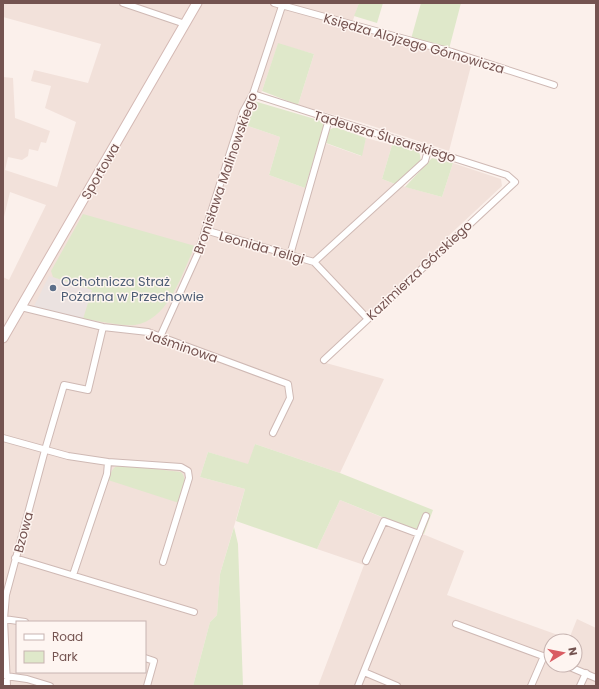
<svg xmlns="http://www.w3.org/2000/svg" width="599" height="689" viewBox="0 0 599 689" font-family="Poppins,sans-serif">
  <style>
    .residential { fill: #f2e1da; fill-rule: evenodd }
    .industrial { fill: #ebe2e0 }
    .green { fill: #dfe8ca }
    .lines { fill: none; stroke-linecap: round; stroke-linejoin: round }
    .street-casing { stroke: #cfb9b4; stroke-width: 8 }
    .secondary-casing { stroke: #d4b9b4; stroke-width: 11 }
    .street { stroke: #fff; stroke-width: 6 }
    .secondary { stroke: #fff; stroke-width: 9 }
    .service-dot { fill: #5c6f8a; stroke: #fef5f1; stroke-width: 1.5 }
    .labels { text-anchor: middle; stroke-width: 3; stroke-linejoin: round; paint-order: stroke }
    .street-label { font-size: 13px; fill: #745350; stroke: #fef5f1 }
    .service-label { font-size: 13px; fill: #4e5e75; stroke: #fef5f1; text-anchor: start }
  </style>
  <rect width="100%" height="100%" fill="#fbf0eb"/>
  <path class="residential" d="M3 3H359L352 23 437 47 436 52 472 62 449 151 360 122 298 105 314 54 278 44 262 91 251 105 245 125 280 137 269 175 305 188 319 141 361 156 366 138 392 145 382 179 395 184 442 197 453 163 501 179 502 186 443 241 449 248 401 287 326 363 384 379 340 473 255 444 249 465 208 452 200 477 245 489 220 574 217 615 210 622 193 686H3V277L9 280 46 205 10 192 3 221V77L13 78 15 118 50 131 46 143 41 142 38 151 29 149 28 156 22 160 8 157 5 170 57 187 76 122 45 108 51 86 31 81 34 70 88 83 101 44 3 17ZM17 622H145V672H17Z
    M340 500 464 551 447 595 569 639 577 619 596 628V686H318L364 565 317 549ZM551 641H575V665H551Z"/>
  <path class="industrial" d="M49 276 92 290 83 319 33 308Z"/>
  <path class="green" d="M359 3H383L377 23 354 16Z
    M421 3H461L449 49 411 39Z
    M278 43 314 54 298 105 262 91Z
    M254 101 325 122 305 188 269 175 280 137 245 125 251 105Z
    M333 128H338L366 138 362 156 326 143 329 130Z
    M392 145C403 146 424 145 420 162L395 184 382 179Z
    M432 158 453 163 442 197 405 187Z
    M83 214 195 246C182 273 169 320 135 325 123 327 96 320 83 319L92 290 53 277 51 271Z
    M255 444 340 473 433 510 424 534 340 500 317 549 236 521 245 489 200 477 208 452 248 464Z
    M121 465 181 472C189 480 181 493 179 503L108 480C111 473 112 466 121 465Z
    M234 527 238 544 243 686H193L210 622 217 615 220 574Z"/>
  <g class="lines">
    <defs>
      <path id="street" d="M123 3 185 24
        M274 3 452 52 554 85
        M253 94 507 175 515 182 324 360
        M205 230 314 262 367 318
        M290 255 329 119
        M314 262 425 161 428 150
        M21 307 103 327 148 332 288 384 290 398 273 433
        M160 337 198 253 243 112 253 94 283 3
        M3 438 68 456 108 462 181 467 188 471 189 478 163 562
        M15 558 194 612
        M366 561 384 521 419 534
        M73 575 107 474 108 462
        M4 619 25 622
        M456 624 551 659
        M145 658 154 661 147 686
        M565 665 596 678
        M364 672 397 686
        M6 676 27 679 50 686
        M7 686 4 619 6 595 45 450 64 385 88 390 103 327
        M358 686 426 516
        M531 686 544 656
        M580 686 586 673"/>
      <path id="secondary" d="M3 338 197 3"/>
    </defs>
    <use href="#street" class="street-casing"/>
    <use href="#secondary" class="secondary-casing"/>
    <use href="#street" class="street"/>
    <use href="#secondary" class="secondary"/>
  </g>
  <circle class="service-dot" cx="53" cy="288" r="4"/>
  <g class="labels">
    <g class="street-label">
      <text transform="translate(414 43) rotate(16)" y="5">Księdza Alojzego Górnowicza</text>
      <text transform="translate(385 136) rotate(17)" y="5">Tadeusza Ślusarskiego</text>
      <text transform="translate(100 171) rotate(-60)" y="5">Sportowa</text>
      <text transform="translate(225 173) rotate(-71)" y="5">Bronisława Malinowskiego</text>
      <text transform="translate(262 247) rotate(16)" y="5">Leonida Teligi</text>
      <text transform="translate(419 270) rotate(-43)" y="5">Kazimierza Górskiego</text>
      <text transform="translate(182 346) rotate(19)" y="5">Jaśminowa</text>
      <text transform="translate(23 532) rotate(-75)" y="5">Bzowa</text>
    </g>
    <g class="service-label">
      <text x="61" y="286">Ochotnicza Straż<tspan x="61" dy="15">Pożarna w Przechowie</tspan></text>
    </g>
  </g>
  <rect width="599" height="689" fill="none" stroke="#745350" stroke-width="8"/>
  <rect x="16" y="621" width="130" height="52" fill="#fef5f1" stroke="#c7b4b1"/>
  <rect x="24" y="634" width="20" height="6" fill="#ffffff" stroke="#c7b4b1"/>
  <text x="52" y="641" font-size="12" fill="#745350">Road</text>
  <rect x="24" y="651" width="20" height="12" fill="#dfe8ca" stroke="#c7b4b1"/>
  <text x="52" y="661" font-size="12" fill="#745350">Park</text>
  <g transform="translate(563 653) rotate(80)"><circle r="19" fill="#fef5f1" stroke="#c7b4b1"/>
  <path d="M0-3L7 15L0 10L-7 15Z" fill="#d95c63"/>
  <text y="-6" font-size="11" font-weight="bold" text-anchor="middle" fill="#745350">N</text>
  </g>
</svg>
